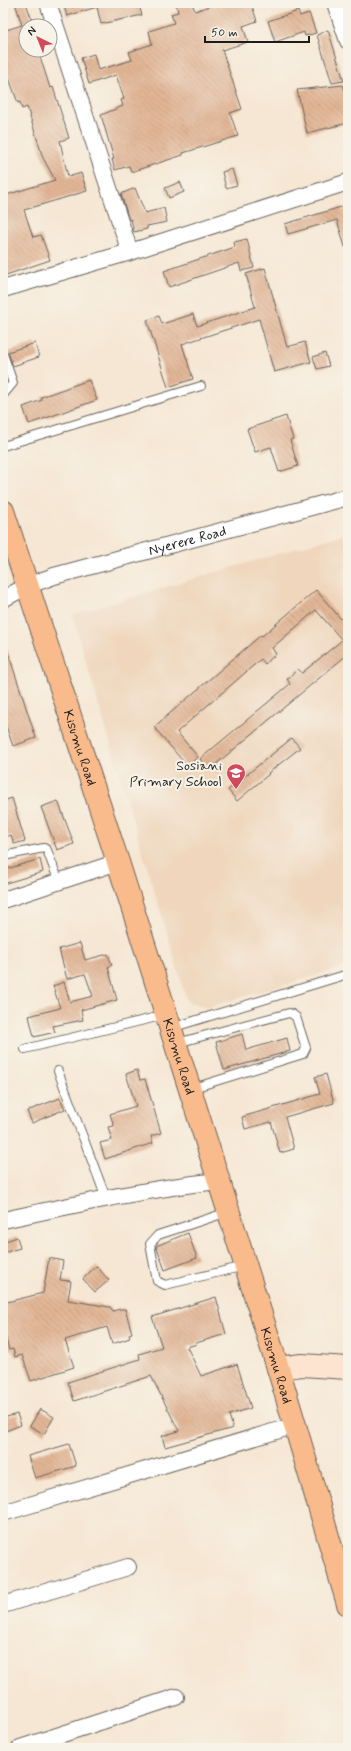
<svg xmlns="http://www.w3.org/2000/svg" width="351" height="1751" viewBox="0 0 351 1751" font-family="Mynerve,sans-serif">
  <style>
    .built { fill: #efd6bc }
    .building { fill: url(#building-back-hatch) }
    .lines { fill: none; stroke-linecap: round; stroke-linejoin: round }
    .lane-casing { stroke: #68635c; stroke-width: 10 }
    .street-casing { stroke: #68635c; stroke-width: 18 }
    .secondary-casing { stroke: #68635c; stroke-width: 24 }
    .highway-casing { stroke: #68635c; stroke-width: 24 }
    .lane { stroke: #fff; stroke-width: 8 }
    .street { stroke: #fff; stroke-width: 16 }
    .secondary { stroke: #fde4d1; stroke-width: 22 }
    .highway { stroke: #fabb8c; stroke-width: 22 }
    .labels { text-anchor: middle; stroke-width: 4; stroke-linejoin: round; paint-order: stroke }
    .street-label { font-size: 14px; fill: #1c1c1c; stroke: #f7f3e8 }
    .poi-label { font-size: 14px; fill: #1c1c1c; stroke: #f7f3e8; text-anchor: end }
  </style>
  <defs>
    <pattern id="building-back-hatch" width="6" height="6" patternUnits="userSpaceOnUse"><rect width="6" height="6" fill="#e2b696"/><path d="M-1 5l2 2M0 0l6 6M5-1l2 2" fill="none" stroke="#c19c81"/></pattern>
  </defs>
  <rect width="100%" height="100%" fill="#f7f3e8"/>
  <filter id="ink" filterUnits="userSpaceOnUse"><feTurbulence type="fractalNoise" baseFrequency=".025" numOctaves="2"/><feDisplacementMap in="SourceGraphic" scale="8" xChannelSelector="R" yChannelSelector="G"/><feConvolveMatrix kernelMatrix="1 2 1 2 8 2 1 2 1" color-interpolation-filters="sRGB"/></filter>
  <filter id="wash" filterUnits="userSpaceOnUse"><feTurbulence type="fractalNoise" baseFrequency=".012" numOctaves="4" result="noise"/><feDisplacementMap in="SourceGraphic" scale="16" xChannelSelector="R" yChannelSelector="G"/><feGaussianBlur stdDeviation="0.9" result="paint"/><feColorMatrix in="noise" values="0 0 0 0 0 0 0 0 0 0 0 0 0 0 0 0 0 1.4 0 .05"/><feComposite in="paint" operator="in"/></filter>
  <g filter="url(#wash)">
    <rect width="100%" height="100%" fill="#f6e7d4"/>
    <path class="built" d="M348 533V966L206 1008 187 1001 72 615Z"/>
    <g id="blocks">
      <path class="building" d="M15 3H26L34 26H26V50H38L50 88 53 87 69 138 60 141 68 177 81 173 87 191 24 210 33 237 41 235 50 260 3 276V196L55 180 43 158 27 107 22 109 20 102 18 103 6 70 3 71V31L22 25Z
        M74 3H138L142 15 101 24 97 7 67 16 64 6Z
        M176 3H192L195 11 218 3H251L257 21 243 26 248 42 222 50 242 109 230 113 238 136 183 153V155L131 172 129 166 115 170 112 159H114L101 115 123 106 121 100 124 99 116 75 89 84 81 58 94 54 98 70 132 60 129 52 152 44 149 31 174 23 171 14 178 12Z
        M298 11 300 16 309 13 316 33 305 36 304 32 275 42 268 21Z
        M328 30 344 81 332 83 317 35Z
        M343 85 348 99V123L307 133 297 90Z
        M232 169 237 185 226 188 222 172Z
        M180 182 184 192 169 198 165 188Z
        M135 188 145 213 164 208 167 222 147 226V229L134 232 131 219 129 220 121 194Z
        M341 207 343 211 348 210V247H345L337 220 288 234 285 224Z
        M247 239 254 268 241 271 239 263 169 287 164 271 235 247 234 242Z
        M265 268 287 347 305 342 311 362 274 372 259 319 182 344 193 379 168 387 147 320 159 316 162 324 193 314 197 326 255 307 246 274Z
        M35 343 39 357 13 366 8 352Z
        M325 353 329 366 317 369 313 357Z
        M89 380 97 400 29 424 23 407 42 400 41 397Z
        M286 416 293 439 290 440 298 466 279 472 271 447 255 452 247 429Z
        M316 590 348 627V654L209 770 200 759 290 684 287 679 298 669 302 673 342 640 316 610 272 648 276 654 265 664 261 659 177 732 198 757 187 766 154 727 261 635 262 636Z
        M5 643 36 738 13 746 5 723H3V644Z
        M292 738 300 748 268 773 269 774 237 801 228 790Z
        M12 798 25 841 14 844 11 835 3 838V801Z
        M58 801 74 844 57 850 41 807Z
        M40 859 43 872 3 884V870Z
        M80 943 85 960 108 954 112 965 108 967 117 1000 81 1010 83 1020 53 1026 55 1032 34 1037 29 1016 60 1008 53 986 64 982 70 1002 93 996 85 974 67 979 59 949Z
        M242 1034 246 1050 287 1038 290 1051 224 1070 216 1042Z
        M137 1070 140 1080 145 1079 161 1133 151 1136 153 1143 105 1159 100 1143 112 1140 108 1127 114 1126 110 1114 136 1106 126 1074Z
        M326 1074 334 1103 285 1117 294 1149 280 1153 271 1122 245 1129 242 1117 320 1094 315 1077Z
        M60 1098 65 1109 32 1123 27 1111Z
        M188 1233 197 1258 165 1270 156 1246Z
        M17 1237 20 1248 3 1253V1242Z
        M49 1258 63 1261 60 1280 71 1281 68 1300 110 1307 113 1311 120 1309H125L132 1333 129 1334 130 1338 112 1344 107 1327 65 1340 74 1367 31 1381 22 1355 15 1357 13 1349 9 1350 3 1328V1303L43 1293Z
        M96 1266 109 1280 95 1292 83 1279Z
        M216 1297 226 1334 196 1343 197 1344 187 1347 201 1376 237 1364 251 1408 229 1415 233 1428 165 1447 162 1436 179 1431 151 1376 74 1401 68 1382 140 1359 139 1354 162 1347 152 1317Z
        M40 1409 54 1417 44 1434 30 1426Z
        M17 1414 21 1425 3 1432V1418Z
        M69 1444 76 1466 35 1478 28 1456Z"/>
    </g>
  </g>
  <g filter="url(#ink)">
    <use href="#blocks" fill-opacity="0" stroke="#68635c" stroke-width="1"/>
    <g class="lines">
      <defs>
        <path id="lane" d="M3 354 13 383 3 395
          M3 446 201 386
          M3 856 44 848 47 850 59 882
          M171 1028 348 974
          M177 1043 289 1013 292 1014 296 1017 306 1048 303 1054 190 1089
          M25 1049 165 1015
          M58 1071 106 1198
          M228 1212 158 1235 150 1244 157 1281 165 1285 245 1266"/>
        <g id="street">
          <path d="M48 3 130 252"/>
          <path d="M335 3 348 41"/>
          <path d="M3 289 130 252 348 182"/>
          <path id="s1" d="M3 599 27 586 54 576 348 497"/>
          <path d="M3 900 118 862"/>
          <path d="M3 1220C74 1205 145 1189 218 1181"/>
          <path d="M3 1513 296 1425"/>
          <path d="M3 1605 128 1567"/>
          <path d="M20 1748 176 1697"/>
        </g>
        <path id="secondary" d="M278 1368 302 1365 348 1368"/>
        <g id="highway">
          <path id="s2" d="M3 511 118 862 278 1368 348 1604"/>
        </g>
      </defs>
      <use href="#lane" class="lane-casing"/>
      <use href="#street" class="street-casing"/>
      <use href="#secondary" class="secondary-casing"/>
      <use href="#highway" class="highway-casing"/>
      <use href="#lane" class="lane"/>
      <use href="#street" class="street"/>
      <use href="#secondary" class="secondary"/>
      <use href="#highway" class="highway"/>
    </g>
  </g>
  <defs>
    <symbol id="school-pin" viewBox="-11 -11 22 30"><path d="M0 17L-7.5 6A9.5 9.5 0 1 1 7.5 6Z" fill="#d1495b" stroke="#f7f3e8"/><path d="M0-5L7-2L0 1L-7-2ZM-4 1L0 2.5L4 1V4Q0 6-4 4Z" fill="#fff"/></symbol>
  </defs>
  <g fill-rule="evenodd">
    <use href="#school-pin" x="225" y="762" width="22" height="30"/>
  </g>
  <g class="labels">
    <g class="street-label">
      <text dy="5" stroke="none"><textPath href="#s1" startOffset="194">Nyerere Road</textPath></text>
      <text dy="5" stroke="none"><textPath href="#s2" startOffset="249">Kisumu Road</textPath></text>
      <text dy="5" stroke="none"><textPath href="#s2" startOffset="573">Kisumu Road</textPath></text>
      <text dy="5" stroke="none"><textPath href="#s2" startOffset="897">Kisumu Road</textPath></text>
    </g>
    <g class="poi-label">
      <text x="222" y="770">Sosiani<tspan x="222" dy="16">Primary School</tspan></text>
    </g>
  </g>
  <rect width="351" height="1751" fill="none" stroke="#f7f3e8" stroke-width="16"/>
  <g transform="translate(38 38) rotate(317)"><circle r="19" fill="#f7f3e8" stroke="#9f9d96"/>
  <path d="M0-3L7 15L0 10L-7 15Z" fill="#d1495b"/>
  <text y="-6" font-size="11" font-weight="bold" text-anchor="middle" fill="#1c1c1c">N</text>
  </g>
  <path d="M205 36v6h104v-6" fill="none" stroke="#1c1c1c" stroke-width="2"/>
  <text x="211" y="36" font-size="12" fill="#1c1c1c" stroke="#f7f3e8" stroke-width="3" paint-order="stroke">50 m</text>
</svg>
